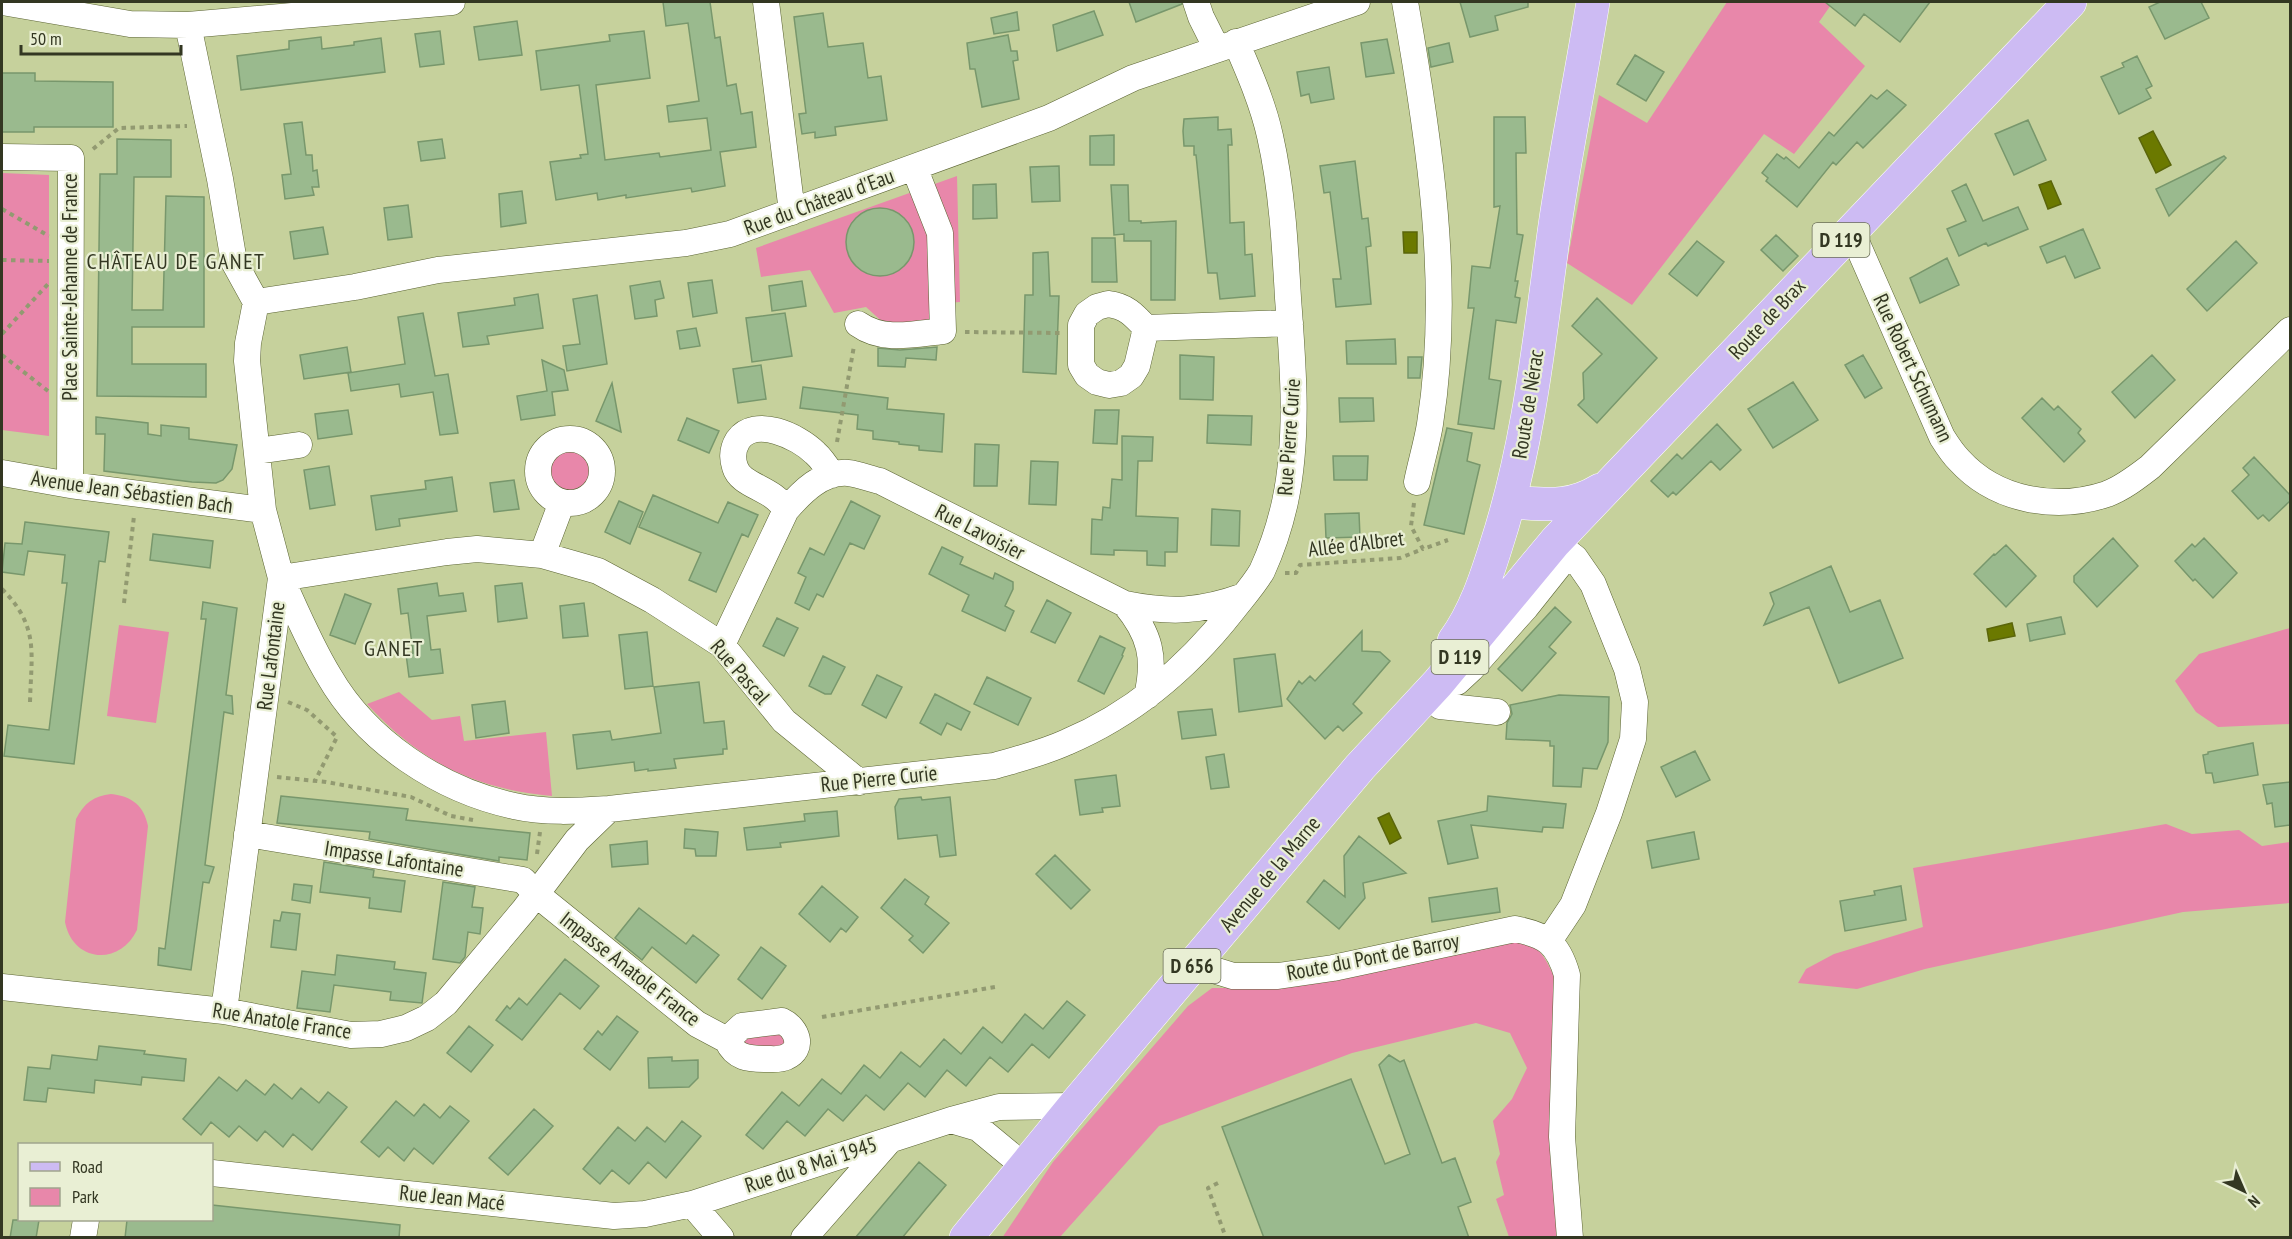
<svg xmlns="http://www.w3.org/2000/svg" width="2292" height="1239" viewBox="0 0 2292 1239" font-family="'PT Sans Narrow',sans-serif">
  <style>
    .green { fill: #e887aa }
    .water { fill: #6b7900; stroke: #5a650a; stroke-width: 1.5 }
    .building { fill: #9aba8e; stroke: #78976c; stroke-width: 1.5 }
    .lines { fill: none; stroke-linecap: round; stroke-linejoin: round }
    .minor-casing { stroke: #5b6433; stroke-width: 27 }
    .major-casing { stroke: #fff; stroke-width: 34 }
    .path { stroke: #929a71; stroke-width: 4; stroke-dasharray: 4.5 4.5; stroke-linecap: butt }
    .minor { stroke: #fff; stroke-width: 26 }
    .major { stroke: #cdbbf3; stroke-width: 33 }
    .labels { text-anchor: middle; stroke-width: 4.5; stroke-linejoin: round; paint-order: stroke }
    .shield { fill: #e9efd4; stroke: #6a6e57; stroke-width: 1.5 }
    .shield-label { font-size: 20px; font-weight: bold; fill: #333722 }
    .street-label { font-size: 21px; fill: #333722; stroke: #e9efd4 }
    .neighbourhood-label { font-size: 22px; letter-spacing: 1.5px; fill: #333722; stroke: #e9efd4 }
  </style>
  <rect width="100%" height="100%" fill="#c6d19c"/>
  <path class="green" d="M1727 2H1833L1819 22 1865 66 1794 154 1764 134 1632 305 1567 263 1599 95 1647 123Z
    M2 173 49 175V436L2 430Z
    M957 176 960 302 935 304V325L888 327 866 307 834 313 810 270 761 277 756 248Z
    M543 470a27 27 0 1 1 54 0a27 27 0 1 1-54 0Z
    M119 625 169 632 156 723 107 716Z
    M2290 628V724L2218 727 2196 712 2175 681 2199 654Z
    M399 692 432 720 460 716 464 741 546 732 552 796C474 789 419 761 367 704Z
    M111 794C132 796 144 806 148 826L137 930C120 966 73 963 65 922L76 819C84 803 94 796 111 794Z
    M2166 824 2192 834 2239 830 2262 846 2290 842V903L2183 912 1925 969 1857 989 1798 983 1806 969 1834 954 1923 927 1913 868Z
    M1490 940C1532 943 1536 938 1555 978L1557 1237H1509L1496 1199 1504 1195 1496 1162 1500 1154 1493 1121 1512 1099 1527 1068 1510 1033 1476 1023 1352 1053 1159 1126 1060 1237 1002 1238 1053 1162 1188 1006 1212 988H1256Z
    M777 1031 785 1036 784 1046 747 1052 741 1038Z"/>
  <path class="water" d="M2153 131 2171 165 2156 173 2139 138Z
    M2051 181 2061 204 2048 209 2039 185Z
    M1403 232H1417V253H1404Z
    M2012 623 2015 636 1989 641 1987 629Z
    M1389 813 1401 838 1390 844 1378 818Z"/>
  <path class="building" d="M663 2H710L715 38 720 37 727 86 736 84 741 114 752 112 756 147 720 152 725 186 692 192 691 188 626 198V195L598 200 597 193 556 200 550 162 581 158 580 155 588 154 579 85 541 90 536 51 610 41 609 35 644 31 650 78 596 85 605 160 659 153 660 157 711 150 707 118 669 122 667 106 699 101 688 23 666 26Z
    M1129 2H1181L1182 4 1136 22Z
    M1460 2H1528V7L1495 16 1498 30 1470 37Z
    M1825 2H1930L1900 42 1864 14 1855 26Z
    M2160 2H2201L2209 18 2165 39 2149 7Z
    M1094 11 1103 35 1057 51 1053 25Z
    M1017 12 1019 30 994 34 991 18Z
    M823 13 828 47 863 43 868 78 881 76 887 120 835 127 836 135 815 138V132L802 134 799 114 806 113 794 17Z
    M517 21 522 55 479 60 474 27Z
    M440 31 444 64 420 67 415 34Z
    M1008 35 1011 51H1017L1018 60 1013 61 1019 99 982 107 975 69H970L967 43Z
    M321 37 322 49 354 45V42L381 38 385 72 241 90 237 56 289 49V41Z
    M1387 39 1394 73 1366 77 1361 43Z
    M1449 43 1453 62 1431 67 1428 48Z
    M1635 55 1664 72 1646 101 1617 84Z
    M2137 56 2152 86 2146 89 2151 98 2119 114 2101 77 2124 67 2122 63Z
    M1329 67 1334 99 1311 103 1309 94 1301 96 1297 72Z
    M2 73H35V81L113 82V127H34V132H2Z
    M1887 90 1906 105 1863 148 1857 142 1836 165 1833 162 1797 207 1766 181 1768 178 1762 173 1777 154 1784 159 1786 157 1799 168 1829 132 1834 136 1871 95 1877 99Z
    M1218 117V130L1231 129 1232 145H1228L1230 223 1244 222 1245 255 1252 254 1255 296 1220 299 1217 273H1208L1196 155H1194V146H1184L1183 131 1184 119Z
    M1494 117H1525L1526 153H1516L1517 234 1523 235 1515 281H1518L1515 297 1520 298 1516 323 1496 320 1489 379 1501 381 1494 429 1458 424 1474 308H1468L1472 266 1490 268 1500 206 1494 207Z
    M2028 120 2046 160 2014 175 1995 134Z
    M302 122 306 155H312L313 171 317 170 319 187H312L314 195 285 199 282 175 291 174 284 124Z
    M1114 135V165H1090V136Z
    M117 139 171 140V177H134L132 310H163L166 196 204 197V327H132V364H206V397L97 396 100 174H117Z
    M442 139 445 158 421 161 418 142Z
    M2224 156 2226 158 2169 216 2156 189Z
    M1355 161 1362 219 1368 218 1371 246 1366 247 1371 304 1336 307 1333 279H1341L1330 192 1324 193 1320 166Z
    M1059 166 1060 201 1032 202 1030 167Z
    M996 184 997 218 973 219V185Z
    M1966 184 1983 221 2018 207 2028 229 1988 246 1986 243 1959 256 1947 229 1966 221 1952 191Z
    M1111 185H1128L1129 221H1141V223L1176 221 1175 300H1151V241H1124V234L1114 235Z
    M522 191 526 223 501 227 499 194Z
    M408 205 412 237 388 240 384 208Z
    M846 242a34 34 0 1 1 68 0a34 34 0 1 1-68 0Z
    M323 227 328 254 294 259 290 232Z
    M2083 229 2100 268 2075 278 2065 256 2047 263 2040 247Z
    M1776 235 1798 256 1783 271 1761 250Z
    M1092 238H1115L1117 282H1092Z
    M1697 241 1724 262 1697 296 1669 274Z
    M2236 241 2257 263 2207 311 2187 289Z
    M1048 252 1050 296H1059L1056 374 1023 372 1025 295H1033V253Z
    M1947 258 1959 285 1920 303 1910 278Z
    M712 280 717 313 693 317 688 283Z
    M660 281 664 298 655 300 657 316 635 319 630 286Z
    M802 281 806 306 772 311 769 286Z
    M538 294 543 328 487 336 489 344 463 347 458 313 515 305 514 298Z
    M597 295 607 364 567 371 563 346 580 344 573 299Z
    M1597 298 1657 358 1597 423 1578 405 1584 399 1583 373 1602 354 1572 326Z
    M423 313 435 376 448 374 458 433 440 435 433 392 401 397 399 384 351 391 348 373 405 364 398 317Z
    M785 313 792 356 752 362 746 318Z
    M696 328 700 346 680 349 677 331Z
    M1395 339 1396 364H1347L1346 341Z
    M347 347 351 372 304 379 300 355Z
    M937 347 936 360 906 358 905 367 878 366V348L900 350Z
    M1180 355 1214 357 1213 400 1180 399Z
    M1863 355 1882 388 1865 398 1845 365Z
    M2152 355 2175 380 2135 418 2112 392Z
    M1408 357H1422L1420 378H1408Z
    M542 360 564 370 568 390 552 392 555 415 521 420 517 396 547 391Z
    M761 365 766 399 738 403 733 369Z
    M1793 382 1818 420 1773 448 1748 409Z
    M612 383 621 432 596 421Z
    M803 387 888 398 887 409 944 414 942 452 919 450V446L899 444V442L873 439V431L857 429 858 415 800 408Z
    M1339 398H1373L1374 421 1340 422Z
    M2042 398 2054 410 2058 406 2081 429 2078 433 2085 441 2064 462 2022 418Z
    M348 410 352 434 318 439 315 414Z
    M1095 410H1119L1117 444 1093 443Z
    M1208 415 1252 416 1251 445 1207 443Z
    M96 417 148 423V434L161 436V425L189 428V439L237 445 232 469 223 480 216 483 192 482 104 471 105 434H96Z
    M687 418 719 431 709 453 678 440Z
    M1717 424 1741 450 1720 470 1711 461 1676 495 1673 492 1668 497 1651 481 1677 454 1682 459Z
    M1447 428 1472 433 1467 461 1480 465 1464 534 1424 525Z
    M1122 436 1153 437 1152 461H1138L1136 516 1178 518 1177 552H1165V566L1147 565V551L1114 550V555L1091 554 1092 519 1102 520 1103 507 1110 508 1112 479 1122 480Z
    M975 444 999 445 997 486H974Z
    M1333 456H1368L1367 480H1334Z
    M2254 457 2290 495V501L2269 521 2263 515 2258 519 2232 491 2249 475 2243 468Z
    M1031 461 1058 462 1056 505 1029 504Z
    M329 466 335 505 310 509 304 470Z
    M452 477 457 511 399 519 400 526 376 530 371 496 426 489 425 481Z
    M514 480 519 509 494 512 490 483Z
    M653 495 718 523 728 502 758 515 748 537 742 534 716 592 689 580 701 553 639 527Z
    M619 501 643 512 630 544 605 532Z
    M851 501 880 516 864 549 850 543 823 597 817 594 809 610 795 603 806 577 798 573 810 548 824 555Z
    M1212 509 1240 511 1239 546 1211 545Z
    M1359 513 1360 537 1326 538 1325 514Z
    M25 522 109 532 105 562 99 561 74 764 4 756 8 725 49 730 67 583H62L65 555 28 551 24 575 2 572 5 543 22 544Z
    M153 534 213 541 210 568 150 560Z
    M2113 538 2138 566 2097 607 2074 582V576Z
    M2204 538 2237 573 2213 598 2195 579 2193 581 2175 561 2192 544 2195 547Z
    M2006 545 2036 576 2006 607 1974 574 1994 554 1995 555Z
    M942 547 963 557 960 564 993 579 995 573 1013 582V589L1005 606 1014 611 1005 631 962 611 969 595 929 574Z
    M1831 566 1850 612 1880 600 1903 658 1839 683 1809 607 1764 625 1774 604 1770 593Z
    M437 583 439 596 463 593 466 611 427 616 431 650 440 649 443 673 409 677 406 654 413 653 408 613 401 614 398 589Z
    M522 583 527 618 498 622 495 586Z
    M345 594 371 604 355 644 330 635Z
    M1047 600 1071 613 1055 643 1031 632Z
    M203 602 237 608 226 695 232 696 233 714 224 712 205 865 214 867 209 883 203 882 191 970 158 965 159 948 165 949 206 619H201Z
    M584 603 588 636 563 638 560 606Z
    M1555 607 1571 622 1549 647 1556 653 1522 691 1498 669Z
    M2061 617 2065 634 2030 641 2027 624Z
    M777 618 798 628 784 656 763 646Z
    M1362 631V651L1380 652 1390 661 1353 704 1362 713 1343 731 1338 726 1325 739 1287 699 1299 681 1302 684 1310 676 1315 681Z
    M647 632 653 686 625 689 619 635Z
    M1100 636 1125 648 1122 655 1123 656 1104 694 1078 681Z
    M1275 654 1282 706 1239 712 1234 659Z
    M823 656 845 667 831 694H825L809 686Z
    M877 675 902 687 886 718 862 705Z
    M987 677 1031 698 1018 725 974 704Z
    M699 682 704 723 724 721 727 749H723V754L674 759 676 768 648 771V769L635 771 634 762 577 769 573 735 610 731 612 740 661 733 654 687Z
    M935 694 970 712 961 730 947 723 941 735 920 723Z
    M1559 695 1609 697 1608 742 1597 769 1583 768 1581 787 1553 786 1554 746H1550V741L1506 739 1507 723 1512 714 1510 705Z
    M505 701 509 733 476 738 472 705Z
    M1212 709 1216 735 1182 739 1178 712Z
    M2253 743 2258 775 2214 783 2212 773H2206L2203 755 2208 754V752Z
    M1695 751 1710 780 1676 797 1661 767Z
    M1224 754 1229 787 1211 789 1206 757Z
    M1116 775 1120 806 1102 808 1103 812 1080 815 1075 780Z
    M2290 782V825L2275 827 2272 803 2267 804 2263 785Z
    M281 796 408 809 406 820 530 833 527 860 499 857V861L369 839 370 832 277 823Z
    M1488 796 1566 804 1563 828 1543 827 1542 832 1471 825 1478 858 1448 864 1438 821 1487 811Z
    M921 797 922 800 950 797 956 855 940 857 937 835 898 839 895 807 899 799Z
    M837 811 839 836 780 843 781 847 747 850 744 828 805 821 804 814Z
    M685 829 718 832 716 856H696L695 849 684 848Z
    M1694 832 1699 859 1652 868 1647 841Z
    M1359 836 1406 873 1363 883 1365 898 1339 929 1307 902 1324 880 1345 897 1344 856Z
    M647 841 648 864 612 867 610 845Z
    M1055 855 1090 890 1071 909 1036 874Z
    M324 862 374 870 373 877 405 881 401 912 369 908 370 898 320 892Z
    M905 879 929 897 925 904 949 923 923 953 909 940 913 936 881 908Z
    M443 882 475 887 472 907 483 908 480 934 468 932 465 957 460 963 433 959Z
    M294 884 312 886 310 903 292 900Z
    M822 886 858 917 846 932 841 928 830 942 799 914Z
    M1901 886 1906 920 1845 931 1840 901 1875 895 1874 891Z
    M1497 888 1500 912 1432 922 1429 898Z
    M639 908 686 944 693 935 719 955 696 983 652 947 642 960 615 938Z
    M282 912 300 914 296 950 271 947 274 920 280 921Z
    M761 947 786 966 762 999 738 979Z
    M337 955 395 962 394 969 426 973 422 1003 390 1000 391 992 334 985 330 1012 297 1008 302 971 335 975Z
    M565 959 599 986 580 1009 560 993 522 1040 496 1020 507 1006 510 1009 519 998 527 1005Z
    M1067 1001 1085 1015 1049 1058 1032 1044 1008 1072 990 1057 966 1086 947 1070 925 1097 908 1083 884 1110 866 1095 843 1121 828 1109 805 1136 787 1121 763 1149 746 1135 782 1092 799 1106 822 1079 841 1094 864 1065 880 1078 901 1052 920 1067 944 1039 961 1054 983 1027 1002 1043 1025 1014 1043 1029Z
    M617 1016 638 1032 610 1070 584 1049 598 1031 602 1035Z
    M469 1026 493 1045 471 1072 447 1053Z
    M99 1046 145 1051 144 1054 186 1059 184 1081 142 1077 141 1085 95 1080 94 1093 48 1088 46 1102 24 1100 28 1067 50 1069 52 1055 97 1060Z
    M1389 1055 1400 1062 1404 1060 1442 1163 1455 1158 1471 1202 1458 1207 1469 1238H1264L1222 1127 1351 1079 1385 1164 1410 1154 1379 1065Z
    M672 1057V1061L698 1060V1078L689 1087 649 1088 648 1058Z
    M219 1077 237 1091 246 1080 265 1095 274 1084 292 1099 301 1088 319 1103 328 1092 347 1107 312 1150 293 1134 283 1147 265 1131 257 1141 239 1126 229 1137 211 1122 201 1135 183 1119Z
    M396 1101 414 1116 424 1104 440 1118 450 1106 469 1121 433 1164 414 1148 404 1161 388 1147 379 1157 361 1142Z
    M534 1109 553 1126 508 1175 489 1158Z
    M682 1121 701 1136 666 1178 648 1162 629 1184 612 1170 600 1184 583 1169 618 1127 635 1141 647 1127 665 1142Z
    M919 1162 946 1185 925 1210 902 1238H855Z
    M212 1205 400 1225 399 1238H125L127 1220H212Z
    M13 1220H39L36 1238H10Z"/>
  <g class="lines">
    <defs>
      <path id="minor" d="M2 2 130 24 188 25 220 179 234 262 256 302
        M766 2 792 212
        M1196 2 1201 17 1217 49
        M1405 2C1429 138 1452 286 1430 424 1427 443 1421 462 1417 482
        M188 25 452 2
        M2 157 71 158 70 485
        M1851 230 1942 437C1947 445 1952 453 1959 460 1996 501 2056 511 2107 494 2123 488 2137 477 2150 467L2290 330
        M256 302 355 287 438 270 686 243 730 234 1049 118 1133 78 1357 2
        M1108 304C1126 306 1134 315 1146 328L1137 366 1131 376 1121 383 1109 385 1097 382 1087 375 1081 365V325L1087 314 1097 307Z
        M858 324C883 342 914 334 943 331L940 233 914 167
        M1146 328 1290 323
        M538 471a32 32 0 1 1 64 0a32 32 0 1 1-64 0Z
        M257 451 299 445
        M2 473 70 485 263 510
        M786 510C773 487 741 487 735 467 732 458 733 448 738 440 755 416 798 436 815 453 822 459 827 467 832 475
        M542 555 562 502
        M281 578C296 611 310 645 329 676 367 742 440 790 514 806 545 813 577 811 609 809L994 766C1018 759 1043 753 1067 742 1133 714 1188 667 1232 611 1242 598 1254 585 1262 571 1272 549 1280 525 1285 502 1299 436 1293 365 1288 298 1285 244 1282 189 1270 136 1263 104 1249 72 1236 42
        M281 578 447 552 477 549 542 555 598 571 652 600 722 645 784 721 859 782
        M1125 604C1150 634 1156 658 1147 696
        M722 645 786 510C802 492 822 471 848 473 859 474 870 479 880 481L1125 604C1170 613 1200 612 1244 596
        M1447 682H1457L1471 669 1526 607 1569 553
        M1428 692 1440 706 1497 712
        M247 834 523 880 536 894 697 1024 727 1040
        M1549 941 1573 905 1609 813 1633 739 1635 702 1627 669 1593 584 1575 558 1555 542
        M1194 964 1233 976H1278L1333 968 1515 929C1546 935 1558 943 1567 975L1562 1137 1570 1238
        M2 987 224 1011 351 1035 381 1034 406 1028 427 1018 446 1003 524 910 577 840 609 809
        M224 1011 281 578 263 510 247 361 248 343 256 302
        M782 1021C797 1028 805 1049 786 1057 780 1060 773 1059 767 1059 748 1059 735 1058 727 1040L742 1026Z
        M951 1120 978 1128 1024 1166
        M212 1173 614 1216 645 1214 692 1204 951 1120 999 1107 1074 1106
        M692 1204 721 1238
        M83 1238 86 1220
        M804 1238 889 1141"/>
      <path id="major" d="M1510 502C1545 504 1569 509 1600 490
        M1454 641C1475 612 1486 578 1496 546 1530 442 1540 332 1555 225 1566 150 1581 76 1593 2
        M966 1238 1074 1106 1360 767 1438 683 1555 542 2070 2"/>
    </defs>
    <use href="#minor" class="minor-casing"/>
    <use href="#major" class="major-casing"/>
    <path class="path" d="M93 149 119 128 187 126
      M2 209 49 236
      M2 260 49 261
      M965 332 1060 333
      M2 334 48 284
      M2 355 48 391
      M837 442 854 346
      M1414 503 1411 526 1423 549 1448 540
      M1285 573H1296L1300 565 1400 558 1423 549
      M2 589C40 627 31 654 30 703
      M124 603 134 516
      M288 702 307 710 337 737 315 781
      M277 777 326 782 411 797 451 816 473 820
      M537 854 540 832
      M822 1017 995 987
      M1218 1183 1208 1188 1226 1238"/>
    <use href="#minor" class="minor"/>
    <use href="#major" class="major"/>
  </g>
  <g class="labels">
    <g class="shield">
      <rect x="1812.5" y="223" width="57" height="34" rx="4.5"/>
      <rect x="1431.5" y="640" width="57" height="34" rx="4.5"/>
      <rect x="1163.5" y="949" width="57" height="34" rx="4.5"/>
    </g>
    <g class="shield-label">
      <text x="1841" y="247">D 119</text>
      <text x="1460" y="664">D 119</text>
      <text x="1192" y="973">D 656</text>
    </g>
    <g class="street-label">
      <text transform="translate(819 202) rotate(-20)" y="7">Rue du Château d'Eau</text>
      <text transform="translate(70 287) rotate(-90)" y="7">Place Sainte-Jehanne de France</text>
      <text transform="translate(1767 319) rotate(-47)" y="7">Route de Brax</text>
      <text transform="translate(1913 368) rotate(65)" y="7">Rue Robert Schumann</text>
      <text transform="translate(1528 404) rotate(-81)" y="7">Route de Nérac</text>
      <text transform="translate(1289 437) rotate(-86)" y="7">Rue Pierre Curie</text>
      <text transform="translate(132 492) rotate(8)" y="7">Avenue Jean Sébastien Bach</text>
      <text transform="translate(980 532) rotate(27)" y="7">Rue Lavoisier</text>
      <text transform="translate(1356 544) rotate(-7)" y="7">Allée d'Albret</text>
      <text transform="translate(271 656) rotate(-83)" y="7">Rue Lafontaine</text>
      <text transform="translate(740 672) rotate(49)" y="7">Rue Pascal</text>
      <text transform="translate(879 779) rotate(-6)" y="7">Rue Pierre Curie</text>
      <text transform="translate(394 859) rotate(9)" y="7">Impasse Lafontaine</text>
      <text transform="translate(1270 874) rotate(-50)" y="7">Avenue de la Marne</text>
      <text transform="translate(1373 957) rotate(-11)" y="7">Route du Pont de Barroy</text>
      <text transform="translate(630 969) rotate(38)" y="7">Impasse Anatole France</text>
      <text transform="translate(282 1021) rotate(9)" y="7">Rue Anatole France</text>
      <text transform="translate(811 1165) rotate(-18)" y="7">Rue du 8 Mai 1945</text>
      <text transform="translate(452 1198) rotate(6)" y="7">Rue Jean Macé</text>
    </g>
    <g class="neighbourhood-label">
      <text x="176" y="269">CHÂTEAU DE GANET</text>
      <text x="394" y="656">GANET</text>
    </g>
  </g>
  <rect width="2292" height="1239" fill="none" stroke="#333722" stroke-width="6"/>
  <rect x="18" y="1143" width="195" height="78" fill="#e9efd4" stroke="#a0a58d" stroke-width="1.5"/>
  <rect x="30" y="1162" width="30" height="9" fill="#cdbbf3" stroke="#a0a58d" stroke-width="1.5"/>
  <text x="72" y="1173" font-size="18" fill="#333722">Road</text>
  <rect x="30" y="1188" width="30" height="18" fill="#e887aa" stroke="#a0a58d" stroke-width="1.5"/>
  <text x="72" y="1203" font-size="18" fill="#333722">Park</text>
  <g transform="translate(2244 1191) rotate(136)" stroke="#e9efd4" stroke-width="4.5" paint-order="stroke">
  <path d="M0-4.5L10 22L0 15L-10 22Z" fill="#333722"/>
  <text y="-9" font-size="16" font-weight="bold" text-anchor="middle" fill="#333722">N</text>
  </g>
  <path d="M21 45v9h160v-9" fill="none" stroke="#333722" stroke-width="3"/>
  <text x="30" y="45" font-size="18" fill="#333722" stroke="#e9efd4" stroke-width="4.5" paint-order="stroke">50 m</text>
</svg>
